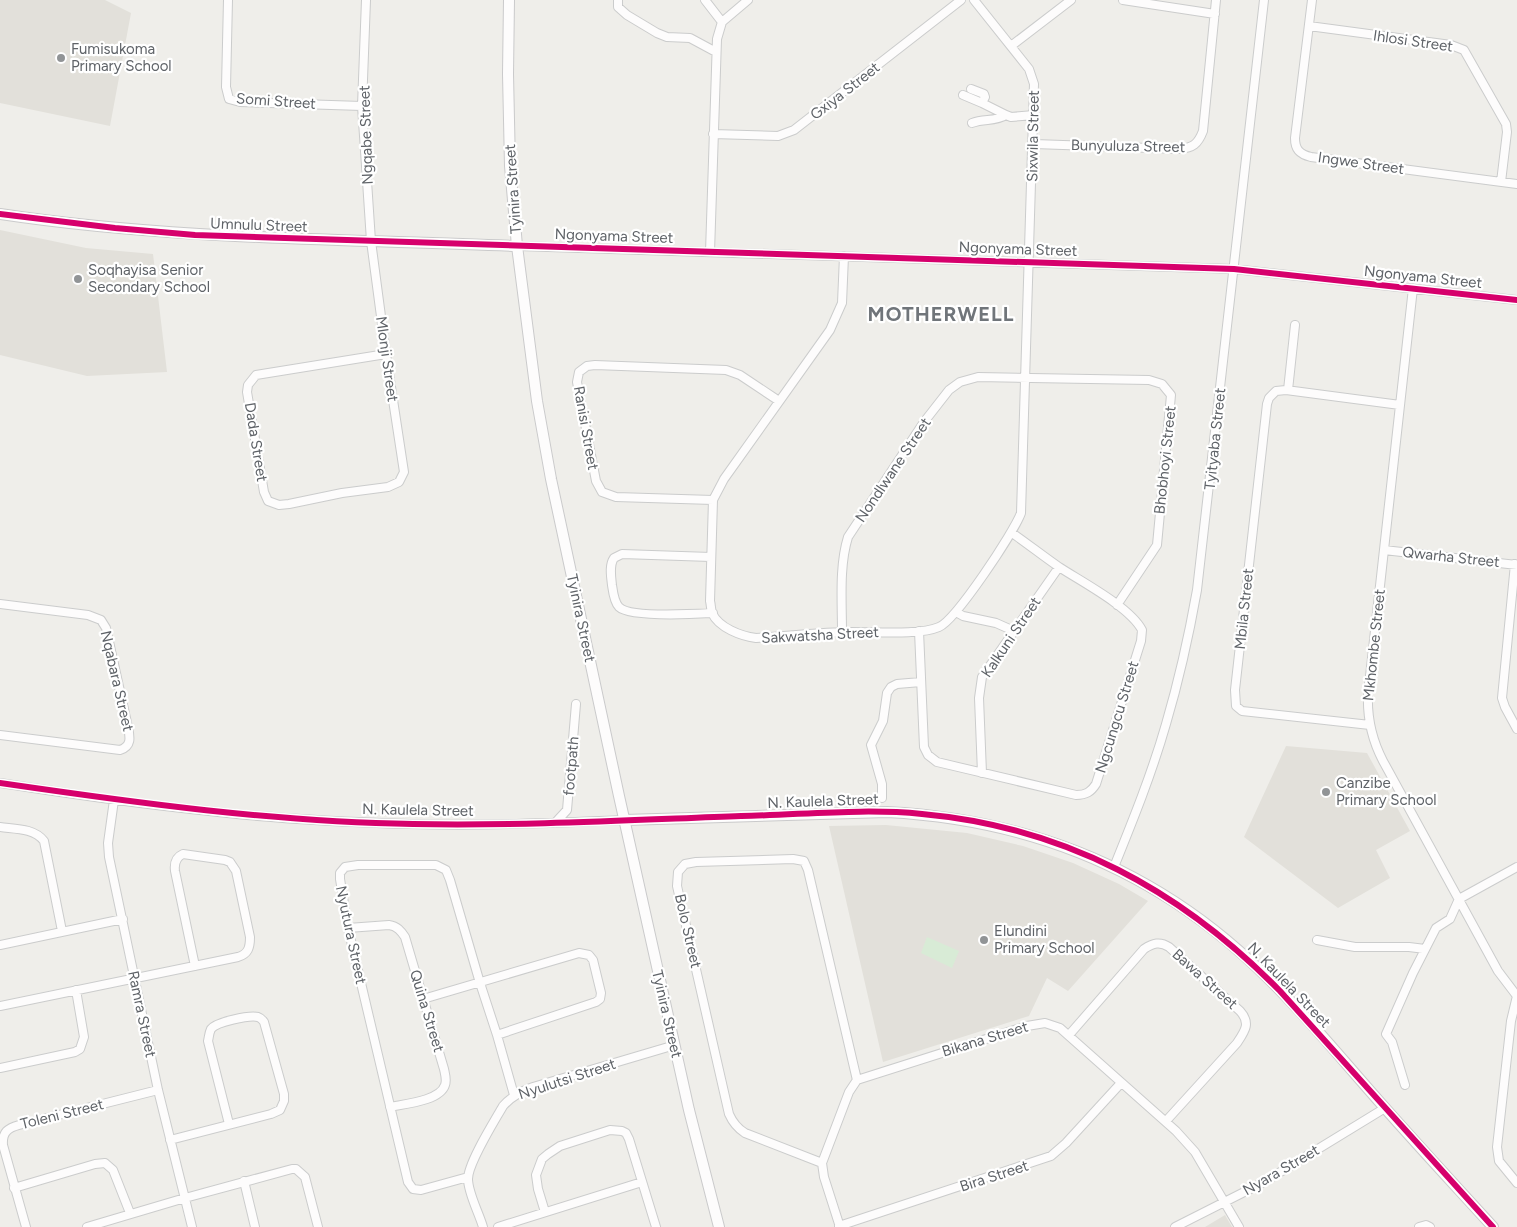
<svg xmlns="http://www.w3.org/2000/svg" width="1517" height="1227" viewBox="0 0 1517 1227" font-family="Figtree,sans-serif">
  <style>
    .education { fill: #e2e0da }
    .green { fill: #d8ebd6 }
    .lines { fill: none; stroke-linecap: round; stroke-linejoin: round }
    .street-casing { stroke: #cbcccc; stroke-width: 10 }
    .secondary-casing { stroke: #cacacb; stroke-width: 12 }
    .street { stroke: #fdfcfc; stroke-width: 8 }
    .secondary { stroke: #fdfcfc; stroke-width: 10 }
    .cycleway-casing { stroke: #fff; stroke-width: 9 }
    .cycleway { stroke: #d6006c; stroke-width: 6 }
    .poi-dot { fill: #919496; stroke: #fff; stroke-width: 2 }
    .labels { text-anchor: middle; stroke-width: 4.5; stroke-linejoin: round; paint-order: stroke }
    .street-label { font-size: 15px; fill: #5f6368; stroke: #fff }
    .poi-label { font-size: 15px; fill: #5f6368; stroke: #fff; text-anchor: start }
    .district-label { font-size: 20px; font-weight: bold; letter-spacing: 1px; fill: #70757a; stroke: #fff }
  </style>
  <rect width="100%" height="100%" fill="#efeeea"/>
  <path class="education" d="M0 0H105L131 13 110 126 0 103Z
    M0 230 86 248 153 254 167 372 87 376 0 355Z
    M1286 746 1367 753 1410 831 1376 850 1390 878 1338 908 1244 837Z
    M886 825 967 833 1023 846 1073 863 1119 884 1148 901 1068 991 1047 978 1029 1016 883 1062 829 826Z
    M1225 1215 1232 1227H1205Z"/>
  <path class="green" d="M927 937 959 951 952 968 921 953Z"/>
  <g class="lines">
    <defs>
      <path id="street" d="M228 0 226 87 229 99 240 102 362 106
        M366 0 362 106 371 241 386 354 404 472 399 482 388 487 342 493 289 504 279 505 268 501 264 492 247 392 248 385 256 375 386 354
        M618 0V7L627 15 657 33 667 37 690 38 716 52
        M705 0 722 22
        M1123 0 1215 14
        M1312 0 1295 138C1295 149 1299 154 1311 157L1517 184
        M1309 26 1451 45 1464 50 1506 124 1507 132 1501 182
        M1011 46 1071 0
        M971 89 984 94 985 97 982 103
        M963 95 982 103 1006 115
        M972 123C984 118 995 122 1006 115L1011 117 1034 115
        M713 134 778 136 794 130 961 0
        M1034 144 1179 149C1193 148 1198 144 1203 131L1216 0
        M517 246 1234 269 1517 300
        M710 252 717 39 722 22 748 0
        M844 256 842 303 830 330 724 479 713 500 710 601C711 605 711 610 712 613 719 628 741 636 756 638 786 636 815 633 844 632 869 631 918 636 939 627 956 620 1014 532 1021 513L1034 84 1029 69 974 0
        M1413 288 1368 694C1367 718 1372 740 1383 761L1498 971 1517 996
        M1288 390 1295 325
        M713 500 616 497 602 492 596 481 577 382 579 372 587 366 595 365 726 370 740 375 779 401
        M1384 550 1517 565
        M711 557 622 554 614 558C609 565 611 576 612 585 613 592 614 602 619 607 630 618 695 614 713 613
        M1515 564 1502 698 1505 707 1517 729
        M0 604 88 615 101 620 106 628 128 727C130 737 132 746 120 750L0 735
        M956 612 963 616 996 623 1014 631
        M919 631 924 747 928 755 937 762 1076 795C1086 795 1091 792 1096 784L1141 641 1142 630C1130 607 1082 582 1059 567 1043 556 1028 544 1012 533
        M842 632C842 601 839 566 848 537L924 422 949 390 960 382 978 377 1149 380 1162 384 1171 395 1157 545 1117 605
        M1370 725 1242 711 1236 706 1235 690 1267 404 1269 398 1276 391 1286 390 1400 405
        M982 773 979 698 982 677 1059 567
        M0 783C70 794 139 804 209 811 275 819 343 822 409 824 481 826 553 823 624 820
        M882 798V784L871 745 883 721 887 693 891 687 897 684 921 682
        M114 800 108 843 109 857 158 1090 192 1227
        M555 823 567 810 576 704
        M0 827C15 829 34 828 44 841L62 931
        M1114 867C1133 820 1152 773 1166 724 1179 680 1189 635 1197 590L1264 0
        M348 928 389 925C397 926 401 931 405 937L444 1069C445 1074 447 1080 445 1085 440 1101 404 1104 390 1107
        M1317 940 1355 947H1409L1425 949
        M0 945 123 919
        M1517 996 1511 1021 1497 1147 1499 1161 1517 1183
        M423 999 579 953 589 955 593 960 601 993 600 999 596 1002 497 1035
        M0 1006 238 957C248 954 250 948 250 937L236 871 230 862 225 860 183 854C176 857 174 863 175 871L195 966
        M1069 1035 1144 949C1153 943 1160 941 1169 947L1240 1011C1251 1023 1245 1031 1237 1043L1166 1121
        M0 1068 75 1052 80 1049 84 1037 76 990
        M1405 1085 1392 1042 1386 1034 1413 973 1436 928 1450 919 1459 899 1517 867
        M170 1140 271 1114 280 1110 284 1101V1094L264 1022C262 1019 261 1018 258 1017 249 1015 216 1022 211 1029 209 1033 209 1037 208 1041L229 1124
        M822 1163 745 1133C737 1128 733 1123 729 1114L677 886 678 872 685 864 696 862 793 859 804 861 808 870 857 1080
        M468 1177 421 1190 413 1189 408 1182 348 928 340 879V873L345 867 358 865H436L446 870 450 880 480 983 497 1035 514 1095
        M244 1181 255 1227
        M14 1188 95 1164 105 1163 113 1170 130 1213
        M545 1212 538 1189 536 1175 542 1159 548 1154 560 1146 610 1130 622 1131 626 1133 629 1139 656 1227
        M839 1226 1051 1156 1066 1143 1121 1083
        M26 1227 3 1145C2 1132 8 1128 19 1125L158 1090
        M87 1227 185 1198 292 1169H296L305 1177 318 1227
        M483 1227C479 1213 468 1193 468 1179 468 1163 494 1122 503 1106 512 1096 521 1091 533 1087L675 1045
        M498 1227 642 1182
        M840 1227 824 1177 822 1163 849 1092 857 1080 1027 1026 1045 1023 1060 1028 1176 1131 1195 1152 1239 1227
        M1175 1227 1264 1182 1385 1108
        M1419 1227 1426 1225 1430 1227"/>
      <path id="secondary" d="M509 0 508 74 510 166 517 246 537 401 551 479 619 796 689 1110 719 1227
        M0 214C172 240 345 239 517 246
        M624 820 887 812C1020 819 1138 862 1239 951 1287 993 1328 1043 1370 1091 1410 1137 1452 1182 1493 1227"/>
    </defs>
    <use href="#street" class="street-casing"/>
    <use href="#secondary" class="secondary-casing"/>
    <use href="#street" class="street"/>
    <use href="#secondary" class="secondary"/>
    <defs>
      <path id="cycleway" d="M0 214 115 228 195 235 1234 269 1517 300
        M0 783C137 803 275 822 413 824 523 826 632 820 741 816 801 815 862 808 922 814 1065 827 1181 890 1280 991L1493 1227"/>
    </defs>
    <use href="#cycleway" class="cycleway-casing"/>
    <use href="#cycleway" class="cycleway"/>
  </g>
  <g class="poi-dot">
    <circle cx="61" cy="58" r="5"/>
    <circle cx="78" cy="279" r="5"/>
    <circle cx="1326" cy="792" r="5"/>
    <circle cx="984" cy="940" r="5"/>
  </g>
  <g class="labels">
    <g class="street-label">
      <text transform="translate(1413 41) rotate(8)" y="5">Ihlosi Street</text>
      <text transform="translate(845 91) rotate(-38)" y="5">Gxiya Street</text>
      <text transform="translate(276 101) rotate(4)" y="5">Somi Street</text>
      <text transform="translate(366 135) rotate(-92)" y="5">Ngqabe Street</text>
      <text transform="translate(1033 136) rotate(-89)" y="5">Sixwila Street</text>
      <text transform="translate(1128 146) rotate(1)" y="5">Bunyuluza Street</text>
      <text transform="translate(1361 163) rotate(8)" y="5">Ingwe Street</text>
      <text transform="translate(513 189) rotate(-94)" y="5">Tyinira Street</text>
      <text transform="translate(259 225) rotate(2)" y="5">Umnulu Street</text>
      <text transform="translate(614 236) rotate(2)" y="5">Ngonyama Street</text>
      <text transform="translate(1018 249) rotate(2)" y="5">Ngonyama Street</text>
      <text transform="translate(1423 277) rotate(6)" y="5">Ngonyama Street</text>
      <text transform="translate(387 359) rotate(82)" y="5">Mlonji Street</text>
      <text transform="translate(586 428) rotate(80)" y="5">Ranisi Street</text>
      <text transform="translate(1215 439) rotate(-84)" y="5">Tyityaba Street</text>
      <text transform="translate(256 442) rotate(81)" y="5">Dada Street</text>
      <text transform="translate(1165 460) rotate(-84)" y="5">Bhobhoyi Street</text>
      <text transform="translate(893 470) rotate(-56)" y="5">Nondlwane Street</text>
      <text transform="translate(1451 557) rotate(6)" y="5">Qwarha Street</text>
      <text transform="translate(1244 609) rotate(-84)" y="5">Mbila Street</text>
      <text transform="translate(581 618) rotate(78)" y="5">Tyinira Street</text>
      <text transform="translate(820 635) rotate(-3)" y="5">Sakwatsha Street</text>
      <text transform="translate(1011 637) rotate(-56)" y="5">Kalkuni Street</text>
      <text transform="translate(1374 645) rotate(-84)" y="5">Mkhombe Street</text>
      <text transform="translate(117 681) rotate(77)" y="5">Nqabara Street</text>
      <text transform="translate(1117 717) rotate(-73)" y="5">Ngcungcu Street</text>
      <text transform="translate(571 766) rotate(-85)" y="5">footpath</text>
      <text transform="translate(823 801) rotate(-2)" y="5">N. Kaulela Street</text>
      <text transform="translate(418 810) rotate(1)" y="5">N. Kaulela Street</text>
      <text transform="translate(688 931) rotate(77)" y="5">Bolo Street</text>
      <text transform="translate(351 935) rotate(78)" y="5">Nyutura Street</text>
      <text transform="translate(1205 979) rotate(42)" y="5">Bawa Street</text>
      <text transform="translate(1289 985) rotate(46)" y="5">N. Kaulela Street</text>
      <text transform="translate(427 1011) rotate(73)" y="5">Quina Street</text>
      <text transform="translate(142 1014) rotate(78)" y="5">Ramra Street</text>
      <text transform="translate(667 1014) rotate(77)" y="5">Tyinira Street</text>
      <text transform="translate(985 1039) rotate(-17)" y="5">Bikana Street</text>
      <text transform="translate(567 1079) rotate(-18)" y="5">Nyulutsi Street</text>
      <text transform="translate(62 1114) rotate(-14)" y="5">Toleni Street</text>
      <text transform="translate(1281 1170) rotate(-30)" y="5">Nyara Street</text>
      <text transform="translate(994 1176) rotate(-18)" y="5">Bira Street</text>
    </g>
    <g class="poi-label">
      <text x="71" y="54">Fumisukoma<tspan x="71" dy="17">Primary School</tspan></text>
      <text x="88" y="275">Soqhayisa Senior<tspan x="88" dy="17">Secondary School</tspan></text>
      <text x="1336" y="788">Canzibe<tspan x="1336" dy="17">Primary School</tspan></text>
      <text x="994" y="936">Elundini<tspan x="994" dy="17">Primary School</tspan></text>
    </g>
    <g class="district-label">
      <text x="941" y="321">MOTHERWELL</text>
    </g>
  </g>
</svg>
